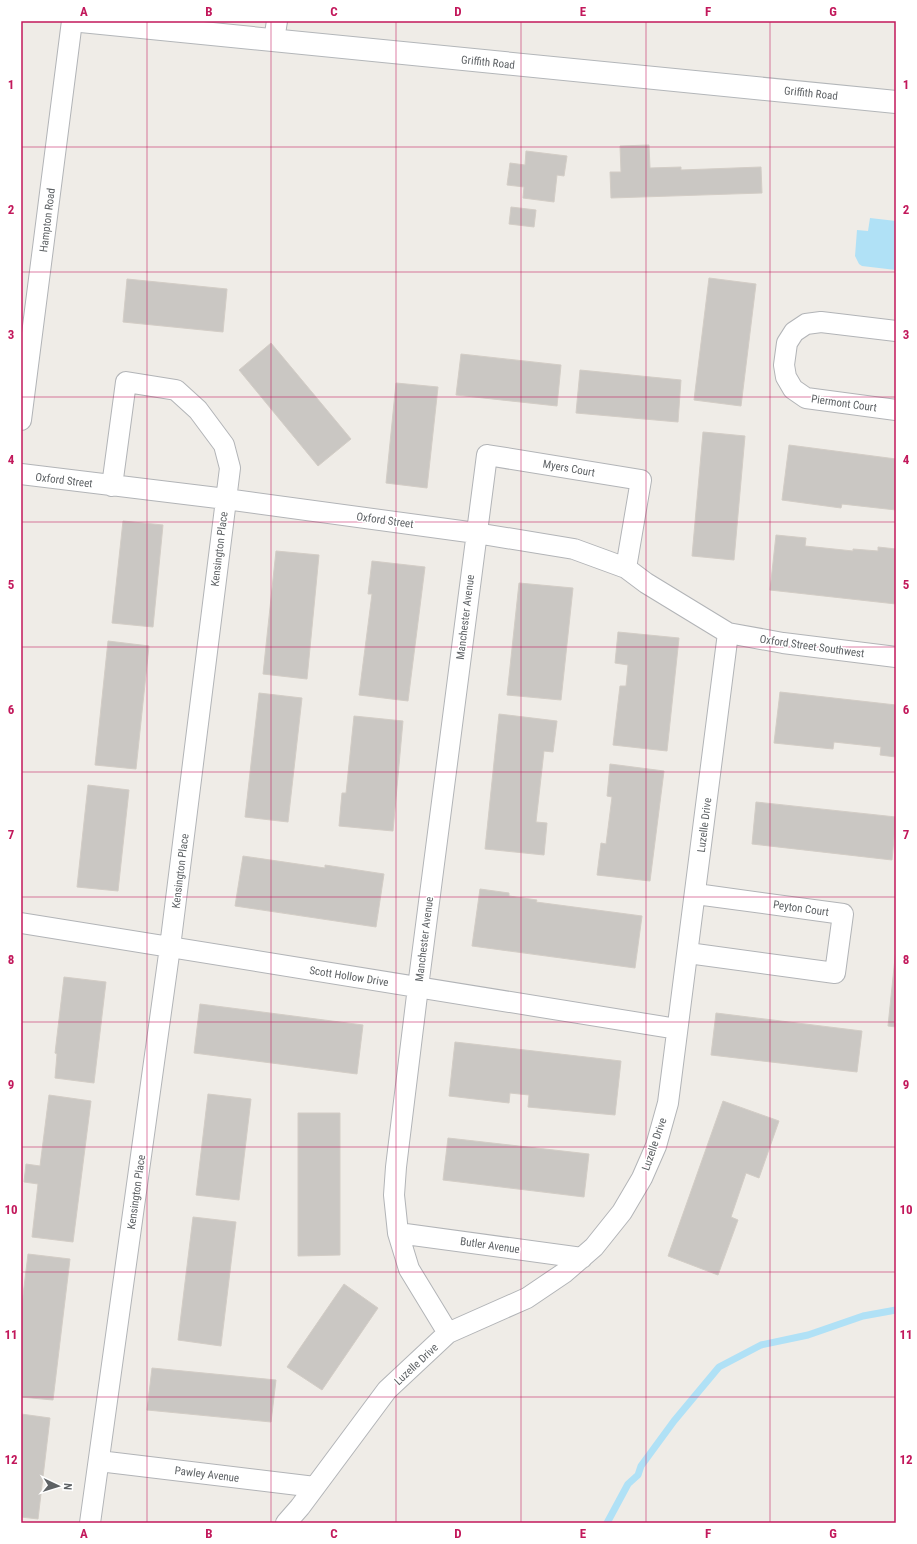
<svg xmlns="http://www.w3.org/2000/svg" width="917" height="1544" viewBox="0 0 917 1544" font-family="'Roboto Condensed',sans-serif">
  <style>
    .water { fill: #b0e1f6 }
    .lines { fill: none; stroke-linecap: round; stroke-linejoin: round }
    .stream { stroke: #b0e1f6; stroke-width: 7 }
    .building { fill: #cac7c3; stroke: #d3cdc6 }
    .street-casing { stroke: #b2b4b7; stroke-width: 22 }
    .secondary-casing { stroke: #b3b6b9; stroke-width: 24 }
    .street { stroke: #fff; stroke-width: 20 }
    .secondary { stroke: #fff; stroke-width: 22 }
    .grid { fill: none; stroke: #c2185b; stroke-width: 1; stroke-opacity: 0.55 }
    .labels { text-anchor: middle; stroke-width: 3; stroke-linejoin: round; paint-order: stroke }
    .street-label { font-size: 11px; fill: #5e6265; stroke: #fff }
    .neatline { fill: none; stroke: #c2185b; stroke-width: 1.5 }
    .grid-label { font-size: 13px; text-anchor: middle; font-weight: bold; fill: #c2185b }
  </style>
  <rect width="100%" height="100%" fill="#efece7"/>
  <path class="water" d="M870 218 896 221V270L862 266 859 264 855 256 857 230 868 231Z"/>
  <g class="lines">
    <path class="stream" d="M607 1523 628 1484 638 1475 641 1466 674 1421 719 1367 761 1345 808 1335 863 1316 896 1310"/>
  </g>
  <path class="building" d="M649 145 650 168 681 167V170L761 167 762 193 611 198 610 172H621L620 146Z
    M526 151 567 156 564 176 557 175 554 202 523 198 524 187 507 185 510 163 525 165Z
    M511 207 536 210 534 227 509 224Z
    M709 278 756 284 741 406 694 400Z
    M127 279 227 289 223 332 123 322Z
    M271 343 351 439 318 466 239 370Z
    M461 354 561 365 557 406 456 395Z
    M580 370 681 380 678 422 576 413Z
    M396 383 438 387 427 488 386 483Z
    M703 432 745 436 734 560 692 556Z
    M789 445 896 459V510L842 504 841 508 782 500Z
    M123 521 163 525 153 627 112 623Z
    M776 535 806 538 805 546 853 551V549L878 551V547L896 549V604L770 590Z
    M276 551 319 555 307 679 263 674Z
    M372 561 425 567 408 701 359 695 372 594H368Z
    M519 583 573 588 561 700 507 695Z
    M618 632 679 638 667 751 613 745 620 686H626L628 665 615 663Z
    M108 641 149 646 136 769 95 765Z
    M780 692 896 705V757L880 755 881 747 834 742 833 749 774 743Z
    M259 693 302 698 288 822 245 817Z
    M499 714 557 721 553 752 544 751 536 822 547 823 544 855 485 849Z
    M354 716 403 721 393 831 339 826 342 793H346Z
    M610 764 664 771 650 881 597 875 601 843 606 844 612 797 607 796Z
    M88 785 129 790 118 891 77 887Z
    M756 802 896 817 892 860 752 844Z
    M243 856 325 868V865L384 874 376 927 235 906Z
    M480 889 509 893V896L537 900 536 902 642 916 635 968 472 946Z
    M896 948V1027L888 1026Z
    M64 977 106 982 94 1083 55 1078 57 1054 55 1053Z
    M200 1004 363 1025 357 1074 194 1053Z
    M716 1013 862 1031 857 1072 711 1055Z
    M455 1042 621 1061 615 1115 528 1107 529 1095 510 1093 509 1103 449 1096Z
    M208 1094 251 1099 239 1200 196 1195Z
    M49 1095 91 1101 73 1242 32 1237 38 1184 24 1182 26 1164 40 1166Z
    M723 1101 779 1121 759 1178 746 1173 731 1217 738 1220 718 1275 668 1256Z
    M298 1113H340V1255L298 1256Z
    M448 1138 589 1154 584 1197 443 1180Z
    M193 1217 236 1222 221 1346 178 1340Z
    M28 1254 70 1259 53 1400 21 1397V1312Z
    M344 1284 378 1308 322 1390 287 1367Z
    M152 1368 276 1380 271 1422 147 1410Z
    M21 1414 50 1418 38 1519 21 1517Z"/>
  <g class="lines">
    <defs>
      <path id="street" d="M274 40 277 21
        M896 331 821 322 806 324 794 332 787 343 784 365 786 377 793 389 806 398 896 410
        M21 420 72 21
        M21 474 226 499 476 533 574 549 626 568 646 583 728 633 783 643 896 657
        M21 923 677 1029
        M688 953 835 973 843 914 696 894
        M398 1233 582 1258
        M448 1333 409 1269 398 1233 394 1195 396 1167 418 987 487 455 641 480 626 568
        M99 1461 315 1487
        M90 1523 170 947 230 468 224 445 198 410 176 390 126 382 112 486
        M286 1523 300 1507 387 1390 448 1333 527 1298 564 1273 594 1247 622 1212 642 1178 656 1146 668 1103 728 633"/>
      <path id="secondary" d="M81 21 896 102"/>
    </defs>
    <use href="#street" class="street-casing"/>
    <use href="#secondary" class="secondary-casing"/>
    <use href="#street" class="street"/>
    <use href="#secondary" class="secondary"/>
  </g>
  <path class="grid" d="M147 21V1523M271 21V1523M396 21V1523M521 21V1523M646 21V1523M770 21V1523M21 147H896M21 272H896M21 397H896M21 522H896M21 647H896M21 772H896M21 897H896M21 1022H896M21 1147H896M21 1272H896M21 1397H896"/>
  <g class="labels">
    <g class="street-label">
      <text transform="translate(488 62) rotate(6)" y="4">Griffith Road</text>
      <text transform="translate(811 93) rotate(6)" y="4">Griffith Road</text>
      <text transform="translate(47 220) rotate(-83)" y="4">Hampton Road</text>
      <text transform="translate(844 403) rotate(8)" y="4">Piermont Court</text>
      <text transform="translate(569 468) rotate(10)" y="4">Myers Court</text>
      <text transform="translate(64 480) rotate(7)" y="4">Oxford Street</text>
      <text transform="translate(385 520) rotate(8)" y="4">Oxford Street</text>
      <text transform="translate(219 549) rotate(-83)" y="4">Kensington Place</text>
      <text transform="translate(465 617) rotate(-83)" y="4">Manchester Avenue</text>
      <text transform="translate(812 646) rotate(8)" y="4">Oxford Street Southwest</text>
      <text transform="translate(704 825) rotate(-83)" y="4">Luzelle Drive</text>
      <text transform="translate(180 871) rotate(-83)" y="4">Kensington Place</text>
      <text transform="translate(801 908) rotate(8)" y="4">Peyton Court</text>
      <text transform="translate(424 939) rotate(-83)" y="4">Manchester Avenue</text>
      <text transform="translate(349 976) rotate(9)" y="4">Scott Hollow Drive</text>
      <text transform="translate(654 1144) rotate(-71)" y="4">Luzelle Drive</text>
      <text transform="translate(136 1192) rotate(-82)" y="4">Kensington Place</text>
      <text transform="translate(490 1245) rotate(8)" y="4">Butler Avenue</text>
      <text transform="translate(416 1364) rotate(-43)" y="4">Luzelle Drive</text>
      <text transform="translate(207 1474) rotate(7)" y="4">Pawley Avenue</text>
    </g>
  </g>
  <rect width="917" height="1544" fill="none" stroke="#ffffff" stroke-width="44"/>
  <g transform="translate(58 1486) rotate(94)" stroke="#ffffff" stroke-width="3" paint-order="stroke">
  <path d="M0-3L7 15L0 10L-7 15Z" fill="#5e6265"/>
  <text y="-6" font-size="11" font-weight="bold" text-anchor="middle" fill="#5e6265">N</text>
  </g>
  <rect x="22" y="22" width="873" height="1500" class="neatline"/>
  <g class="grid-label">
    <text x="84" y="16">A</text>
    <text x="209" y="16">B</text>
    <text x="334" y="16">C</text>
    <text x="458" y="16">D</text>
    <text x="583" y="16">E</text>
    <text x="708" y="16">F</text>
    <text x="833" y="16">G</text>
    <text x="11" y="89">1</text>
    <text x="906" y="89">1</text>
    <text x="11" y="214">2</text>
    <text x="906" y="214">2</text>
    <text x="11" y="339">3</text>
    <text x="906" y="339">3</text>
    <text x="11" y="464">4</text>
    <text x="906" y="464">4</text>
    <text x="11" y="589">5</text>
    <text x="906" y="589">5</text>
    <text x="11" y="714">6</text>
    <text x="906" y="714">6</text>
    <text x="11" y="839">7</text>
    <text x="906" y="839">7</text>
    <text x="11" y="964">8</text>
    <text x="906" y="964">8</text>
    <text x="11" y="1089">9</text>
    <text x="906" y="1089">9</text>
    <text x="11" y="1214">10</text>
    <text x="906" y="1214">10</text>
    <text x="11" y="1339">11</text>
    <text x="906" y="1339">11</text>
    <text x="11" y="1464">12</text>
    <text x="906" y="1464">12</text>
    <text x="84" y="1538">A</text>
    <text x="209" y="1538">B</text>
    <text x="334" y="1538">C</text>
    <text x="458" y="1538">D</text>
    <text x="583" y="1538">E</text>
    <text x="708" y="1538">F</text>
    <text x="833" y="1538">G</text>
  </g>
</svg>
